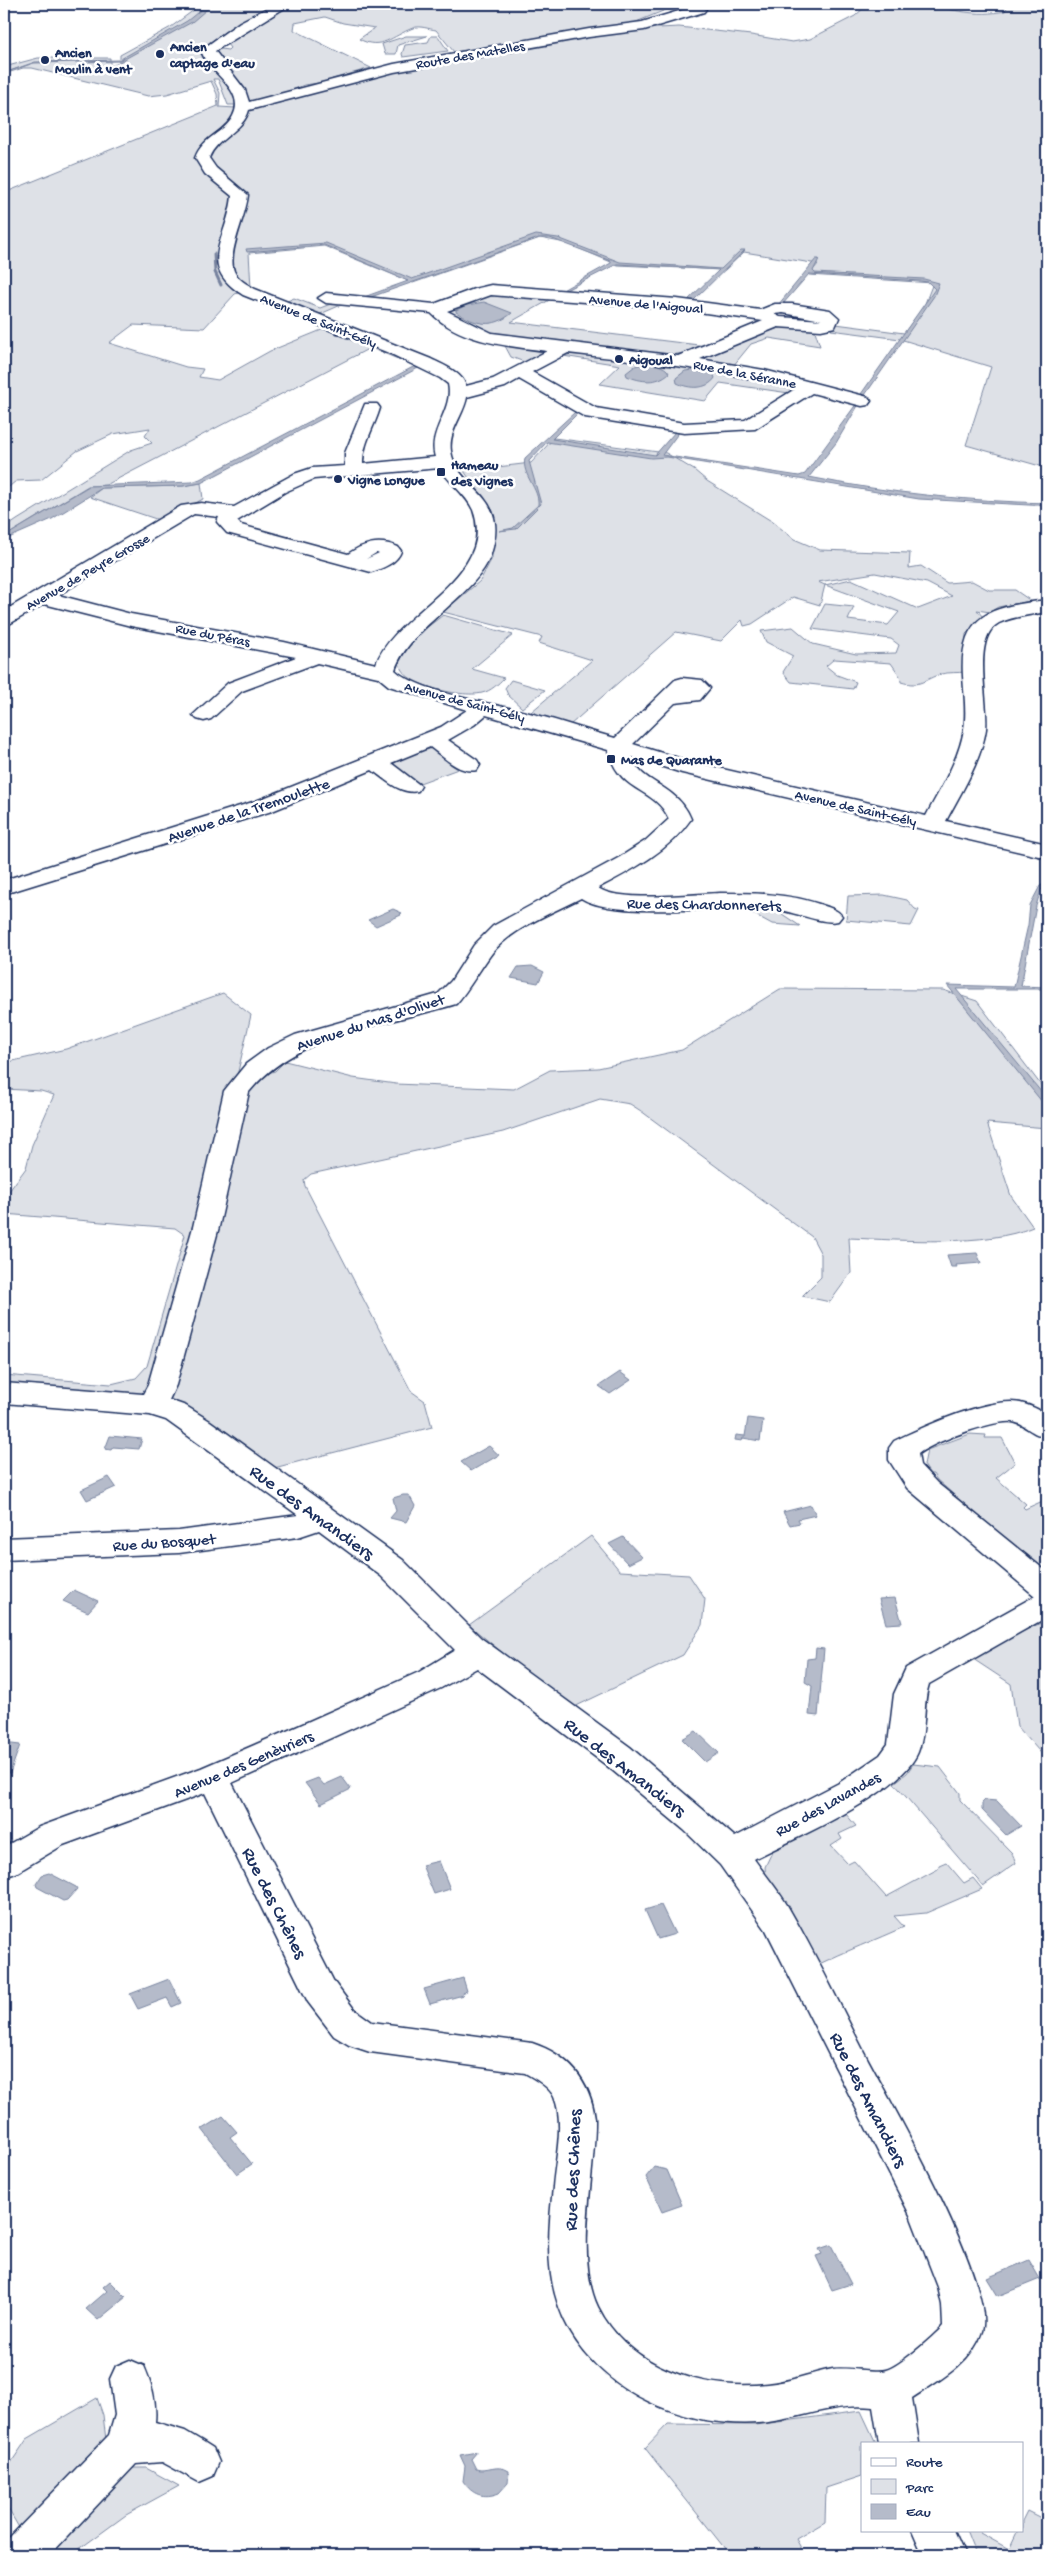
<svg xmlns="http://www.w3.org/2000/svg" width="1051" height="2559" viewBox="0 0 1051 2559" font-family="'Gochi Hand',sans-serif">
  <style>
    .green { fill: #dee1e7; stroke: #7c88a2; fill-rule: evenodd }
    .water { fill: #b5bbca; stroke: #77839f }
    .lines { fill: none; stroke-linecap: round; stroke-linejoin: round }
    .stream { stroke: #77839f; stroke-width: 3 }
    .minor-casing { stroke: #1b2f5e; stroke-width: 3 }
    .minor { fill: #fff; fill-rule: evenodd }
    .poi-dot { fill: #1b2f5e; stroke: #fff; stroke-width: 2 }
    .labels { text-anchor: middle; stroke-width: 5; stroke-linejoin: round; paint-order: stroke }
    .far-poi-label { font-size: 14px; font-weight: bold; fill: #1b2f5e; stroke: #fff; text-anchor: start }
    .far-street-label { font-size: 14px; fill: #1b2f5e; stroke: #fff }
    .street-label { font-size: 16px; fill: #1b2f5e; stroke: #fff }
    .near-street-label { font-size: 19px; fill: #1b2f5e; stroke: #fff }
  </style>
  <rect width="100%" height="100%" fill="#fff"/>
  <filter id="ink" filterUnits="userSpaceOnUse"><feTurbulence type="fractalNoise" baseFrequency=".02" numOctaves="2"/><feDisplacementMap in="SourceGraphic" scale="10" xChannelSelector="R" yChannelSelector="G"/><feConvolveMatrix kernelMatrix="1 2 1 2 8 2 1 2 1" color-interpolation-filters="sRGB"/></filter>
  <g filter="url(#ink)">
    <path class="green" d="M202 4H279C258 15 213 33 201 53L229 82 237 105H228L218 79H213L220 93 219 107 236 108 250 103 214 58V48L228 50 230 48 227 44 259 20 291 4H680L619 29 454 52 436 30C429 29 419 25 413 28 392 36 381 51 359 39L375 28 343 23 325 17 295 23 294 30 371 68 332 79 333 81 304 85 281 95 396 70 577 37 638 29 679 27 751 35 792 42 810 39 855 16 868 4C884 4 911 0 926 4 953 10 977 17 1005 11L1007 7 1000 4H1047V468L966 445 991 367 900 339 831 330 836 324 904 333 924 306 933 283 809 275 818 264 744 252 725 270 618 265 566 243 540 238 413 283 324 246 249 253 251 288 235 294 204 328 133 325 109 343 186 367 203 369 199 377 218 380 270 351 324 329 370 348 106 485 88 486 4 537V529L17 520 131 450 152 443 145 436 150 428 113 434 77 451 41 480 16 481 4 491V193L218 106 217 94 211 81 167 94 148 96 32 68H23L4 74V67L38 58H110V66L120 63V55L171 27Z
      M406 36H427L398 45 396 54H385L382 44Z
      M431 36H438L448 51 403 57 402 54 405 45 428 42Z
      M488 294 553 298 511 322 707 346 685 353 663 356 493 336 451 316 447 311Z
      M294 298 320 308 336 302H348L318 315 285 302Z
      M781 327 814 328 820 346 769 338 751 344 733 366 703 359 708 354Z
      M504 344 544 350 546 353 527 363 511 357Z
      M577 353 701 368 790 387 792 390 789 393 720 383 705 401 600 384 620 365 563 356Z
      M554 438 666 453 694 470 707 481 773 522 794 539 820 550 910 553 909 568 921 566 947 583 972 581 989 590H1015L1031 601 998 607 990 612 977 610 983 617 966 634 965 672C958 673 949 672 941 674 924 679 921 688 901 682L900 676 891 663 834 659 826 666 837 675 856 682 853 689 791 682 783 672 793 656 766 642 761 631 793 627 813 644 856 654 896 653 899 645 891 639 812 629 825 604 854 607 848 620 888 625 899 612 825 585 820 605 793 597 752 624 744 626 742 620 721 641 676 632 570 725 531 712 592 660 539 643 542 637 443 612 480 581 492 558 490 507 464 471 531 463ZM875 573 927 583 952 596 918 609 851 579 825 585 818 582Z
      M201 483 203 499 162 521 90 497 102 488 183 486Z
      M443 615 513 635 472 669 504 678C498 684 491 691 482 693 463 698 391 685 400 657 405 641 431 625 443 615Z
      M511 680 545 690 522 708 508 695 505 688Z
      M434 747 452 759 450 764 458 769 417 784 390 765 396 762 395 760 424 748 427 750Z
      M884 895 907 900 915 909 919 910 911 926 846 920 848 896Z
      M739 906 773 908 800 926 772 924Z
      M780 989 943 990 977 1001 1047 1093V1128L987 1123 1011 1196 1033 1227C987 1247 901 1240 849 1238L851 1273 830 1302 802 1296 821 1277V1254L812 1237 641 1111 630 1104 600 1099 503 1132 311 1174 304 1180 305 1186 411 1391 425 1401 432 1427 274 1468 166 1398 226 1153 253 1077 275 1071 285 1061 353 1078 396 1084 514 1089 550 1070 598 1068 682 1050Z
      M223 993 251 1015 237 1076 147 1394 118 1396 4 1387V1375L111 1384 136 1378 147 1366 185 1235 175 1228 4 1214V1198L26 1168 32 1145 54 1095 41 1091 4 1089V1063L66 1049Z
      M970 1434 986 1435 985 1438H1002L1015 1463 996 1478 1026 1504 1023 1507 1025 1509 1047 1499V1576L937 1480 933 1474H930L924 1465 927 1450Z
      M591 1536 620 1571 689 1575 705 1599 702 1625 683 1655 570 1709 469 1625Z
      M1047 1620V1760L1017 1726 1011 1684 970 1657Z
      M913 1764 940 1767 960 1793V1800L1012 1853 1016 1863 983 1886 894 1783 907 1773Z
      M845 1813 856 1826 839 1834 842 1839 831 1846 848 1864 854 1861 886 1897 938 1869 939 1865 946 1862 964 1883 973 1878 982 1889 926 1913 894 1916 904 1927C875 1940 846 1951 817 1965L766 1878 765 1867 773 1850Z
      M97 2398 103 2415 106 2440 21 2531 4 2502V2473L27 2439Z
      M861 2411 876 2443H862V2476L826 2488 825 2522 796 2539 805 2555H730L645 2448 668 2424 755 2425Z
      M129 2468H146L179 2486 126 2515 71 2555H37L61 2530Z
      M1027 2511 1047 2521V2555H976L966 2530H980V2533L1009 2549 1018 2530H1022V2521Z"/>
    <path class="water" d="M208 4H213L192 22 121 61 34 63 4 73 35 62 119 60 187 21Z
      M536 235 558 238 620 262 721 269 741 250H745L693 301 688 300 719 270 617 264 562 292H559L611 263V261L550 238H539L368 298 364 297 408 281 324 245 247 252 246 249 326 243 412 279Z
      M816 259H819L813 271 815 273 924 279 939 283 934 296 865 395 861 394 935 289 928 282 920 281 809 274 782 305H778Z
      M250 296 418 364 420 367 201 483 183 486 102 488 52 519 4 540V537L89 486 192 482 200 479 415 366 247 297Z
      M484 302 512 313C493 329 476 325 456 312V310L467 305Z
      M642 364C651 364 665 364 669 373 657 384 641 382 627 376L626 373 635 366Z
      M692 370 713 373 715 378C707 390 689 389 677 383L676 378 685 371Z
      M857 403 859 404 836 443 809 477C888 493 967 501 1047 503V506L919 499 667 457 651 458 547 442 529 461 541 504 516 529 499 531 513 528 538 505C540 489 521 475 525 458L575 412 578 413 552 439 655 455 675 432 680 431 662 455 799 476 805 474Z
      M1047 882V885L1041 890 1036 906 1021 986 1047 987V989H956L1047 1099V1108L947 985 1014 987 1028 925 1030 905 1040 886Z
      M393 909 402 913 400 914 401 915 376 926 368 920Z
      M532 966 544 972 538 983 511 978 518 967Z
      M977 1253 981 1263 956 1265 957 1267H951L947 1255Z
      M620 1372 631 1380 610 1394 599 1386Z
      M748 1418 763 1420 760 1441 743 1438 742 1441 735 1440 736 1435 745 1436Z
      M110 1436 142 1439 139 1449 113 1447 111 1450 105 1449Z
      M489 1446 499 1455 471 1471 461 1462Z
      M109 1477 116 1487 87 1500 81 1490Z
      M403 1495H409L415 1506 406 1522 390 1518 396 1511 393 1498Z
      M811 1505 816 1515 798 1519 800 1523 790 1525 783 1512Z
      M623 1537 642 1557 628 1564 609 1544Z
      M74 1590 98 1601 88 1612 63 1601Z
      M895 1598 902 1623 886 1624 879 1599Z
      M816 1648 824 1649 818 1716 809 1715 812 1686 805 1682 807 1659 815 1658Z
      M696 1731 719 1753 705 1762 682 1739Z
      M4 1743 20 1745 10 1773H4Z
      M342 1777 351 1789 321 1804 305 1783 318 1778 324 1785Z
      M985 1800 997 1801 1021 1826 1006 1835 982 1810V1803Z
      M439 1861 450 1889 434 1894 422 1865Z
      M49 1873 76 1887 77 1889 67 1900 63 1901 37 1887 36 1884 42 1875Z
      M661 1905 675 1934 658 1939 645 1910Z
      M463 1978 467 1991 462 1993 463 1995 430 2004 424 1989Z
      M169 1979 181 2003 172 2007 167 1998 138 2009 130 1994Z
      M223 2116 237 2132 230 2137 252 2164 237 2174 202 2129Z
      M654 2167 667 2170 682 2205 662 2212 646 2177Z
      M831 2245 851 2284 832 2290 816 2256 822 2254 819 2249Z
      M1029 2260 1040 2279 998 2296 987 2278Z
      M110 2281 126 2297 98 2320 86 2309 107 2291 103 2287Z
      M477 2452 471 2459 476 2469C487 2473 497 2463 509 2471L508 2483 499 2493C484 2499 472 2495 463 2481L465 2466 460 2455Z"/>
    <g class="lines">
      <path class="stream" d="M214 254 215 272 221 285"/>
      <defs>
        <path id="minor" d="M275 4H291L215 51 245 90 249 102 394 64 589 29 642 22 699 5 706 9 704 12 644 30 589 37 394 72 249 110C243 132 217 137 209 158L216 168 248 195C246 217 227 252 234 271 238 280 247 284 255 289L431 359C443 365 462 372 466 386L493 379 547 351C508 346 461 343 431 313L326 303 318 298 326 293 434 304 474 289 491 285 677 299 760 310 775 304H792L830 310 839 318 835 327 821 330 778 327 700 359 764 370 868 397 871 401 868 405 862 406 812 393 755 429 684 433 585 417 519 379 505 387 467 397C464 415 448 431 451 451 457 491 511 493 491 554 477 596 410 625 395 670 421 694 500 704 537 715 563 722 589 731 615 738L675 680 682 678 702 680 710 688 700 700 675 703 633 744 688 761 926 816C940 789 959 760 964 729 967 712 964 693 963 676 959 612 993 607 1047 600V612C1031 615 1014 616 999 623 971 638 989 702 986 729 981 762 961 792 946 821L1047 844V858L682 773 632 757C637 776 658 782 672 794 681 801 687 809 691 819 669 851 632 870 598 888 620 903 691 894 720 893 752 893 787 893 819 904 827 907 837 909 842 916L838 921C823 925 791 910 771 909 725 905 615 920 581 898 550 914 514 927 492 953 479 970 470 988 456 1004 385 1026 299 1031 249 1092L219 1227 176 1385 169 1400 186 1406 210 1421 403 1560 481 1638 630 1747 735 1837 839 1783 880 1755 888 1744 894 1694 906 1668 1035 1596 907 1488 889 1460V1448L894 1441C923 1427 979 1402 1011 1402 1023 1402 1037 1408 1047 1415V1436C1033 1437 1025 1423 1012 1422 992 1420 934 1442 918 1454L920 1465 937 1483 1047 1572V1617L929 1684C922 1706 927 1730 918 1752 901 1794 795 1838 754 1859 766 1876 781 1893 791 1912 817 1957 840 2005 864 2052 890 2102 996 2284 982 2331 972 2363 938 2381 912 2398L919 2443H879L873 2407C840 2403 813 2414 780 2420 756 2425 730 2424 705 2420 629 2405 562 2355 551 2274 547 2246 550 2216 553 2187 555 2160 565 2123 554 2097 549 2086 535 2079 525 2073L370 2052 349 2045 334 2036 308 2002 205 1793 63 1845 16 1873 4 1877V1847L39 1827 201 1768 296 1727 419 1672 455 1650 381 1576 319 1530 298 1537 179 1553 4 1560V1538L179 1531 298 1515 166 1420 150 1415 4 1403V1383L143 1394 148 1385 193 1227 224 1091 228 1086 246 1064 268 1048 295 1035 438 994 451 981 474 945 493 926 620 857 645 841 669 819C654 786 620 795 608 750L486 715 474 725 448 740 477 760 480 765 477 770C459 774 444 757 430 747L391 763 421 786 418 791C401 795 386 780 372 770L272 811 4 894V880L256 801 441 727 467 710 389 686 378 677 317 663 242 691 211 719 204 721 197 719 193 715 228 683 296 657 131 626 44 604 11 623 4 625V611L181 506 201 503 234 507 294 474 312 468 345 466V453L365 404H377L380 408C375 426 362 445 363 464L435 457C427 431 454 410 448 384L440 378 389 353 243 295C195 265 228 239 232 196L205 174 195 158C203 136 225 133 233 116 247 89 207 73 201 50L240 22ZM491 295 677 309 763 321 678 356 492 333 447 311ZM783 313 822 320 780 317 774 314ZM568 353C644 362 721 369 795 389L745 420 684 423 596 408 532 372ZM440 468C449 483 466 494 473 510 498 577 395 611 376 664L284 642 131 614 58 595 194 514 219 517 217 522 227 533 371 572C382 569 398 562 401 551L398 547C379 539 364 543 348 554L241 525 237 521 285 492 314 479ZM376 553H379L366 559ZM477 1668 606 1765 684 1830 720 1865 766 1930 910 2215 938 2287 942 2305 943 2326C933 2337 900 2366 886 2370 877 2373 848 2367 833 2369 811 2373 789 2382 767 2384 703 2391 628 2368 598 2307 574 2257 596 2173 595 2118 590 2080 568 2055 532 2043L372 2022 354 2009 334 1982 232 1783 441 1688Z
          M130 2360 144 2366C152 2384 157 2403 155 2422L185 2431 202 2441 213 2448 219 2462 213 2476 199 2482 162 2462 136 2464 50 2555H4L7 2540 109 2435 115 2415 110 2379 116 2366Z
          M912 2530H954L965 2555H923Z"/>
      </defs>
      <use href="#minor" class="minor-casing"/>
      <use href="#minor" class="minor"/>
    </g>
  </g>
  <g class="poi-dot">
    <circle cx="160" cy="54" r="5"/>
    <circle cx="45" cy="60" r="5"/>
    <circle cx="619" cy="359" r="5"/>
    <rect x="436" y="467" width="10" height="10" rx="2.5"/>
    <circle cx="338" cy="479" r="5"/>
    <rect x="606" y="754" width="10" height="10" rx="2.5"/>
  </g>
  <g class="labels">
    <g class="far-poi-label">
      <text x="170" y="51">Ancien<tspan x="170" dy="16">captage d'eau</tspan></text>
      <text x="55" y="57">Ancien<tspan x="55" dy="16">Moulin à vent</tspan></text>
      <text x="629" y="364">Aigoual</text>
      <text x="451" y="469">Hameau<tspan x="451" dy="16">des Vignes</tspan></text>
      <text x="348" y="484">Vigne Longue</text>
      <text x="621" y="764">Mas de Quarante</text>
    </g>
    <g class="far-street-label">
      <text transform="translate(470 54) rotate(-10)" y="5">Route des Matelles</text>
      <text transform="translate(646 303) rotate(5)" y="5">Avenue de l'Aigoual</text>
      <text transform="translate(319 320) rotate(22)" y="5">Avenue de Saint-Gély</text>
      <text transform="translate(745 373) rotate(11)" y="5">Rue de la Séranne</text>
      <text transform="translate(87 571) rotate(-30)" y="5">Avenue de Peyre Grosse</text>
      <text transform="translate(213 634) rotate(11)" y="5">Rue du Péras</text>
      <text transform="translate(465 701) rotate(15)" y="5">Avenue de Saint-Gély</text>
      <text transform="translate(856 807) rotate(13)" y="5">Avenue de Saint-Gély</text>
    </g>
    <g class="street-label">
      <text transform="translate(248 809) rotate(-19)" y="6">Avenue de la Tremoulette</text>
      <text transform="translate(704 903) rotate(1)" y="6">Rue des Chardonnerets</text>
      <text transform="translate(370 1021) rotate(-18)" y="6">Avenue du Mas d'Olivet</text>
      <text transform="translate(164 1541) rotate(-4)" y="6">Rue du Bosquet</text>
      <text transform="translate(243 1763) rotate(-23)" y="6">Avenue des Genèvriers</text>
      <text transform="translate(827 1803) rotate(-29)" y="6">Rue des Lavandes</text>
    </g>
    <g class="near-street-label">
      <text transform="translate(313 1511) rotate(36)" y="7">Rue des Amandiers</text>
      <text transform="translate(626 1766) rotate(38)" y="7">Rue des Amandiers</text>
      <text transform="translate(276 1902) rotate(63)" y="7">Rue des Chênes</text>
      <text transform="translate(870 2099) rotate(63)" y="7">Rue des Amandiers</text>
      <text transform="translate(571 2170) rotate(-88)" y="7">Rue des Chênes</text>
    </g>
  </g>
  <rect width="1051" height="2559" fill="none" stroke="#fff" stroke-width="20"/>
  <rect x="10" y="10" width="1031" height="2539" fill="none" stroke="#1b2f5e" stroke-width="2" filter="url(#ink)"/>
  <rect x="861" y="2442" width="162" height="90" fill="#ffffff" stroke="#a4acbf"/>
  <rect x="871" y="2458" width="25" height="8" fill="#ffffff" stroke="#a4acbf"/>
  <text x="906" y="2466" font-size="15" fill="#1b2f5e">Route</text>
  <rect x="871" y="2479" width="25" height="15" fill="#dee1e7" stroke="#a4acbf"/>
  <text x="906" y="2492" font-size="15" fill="#1b2f5e">Parc</text>
  <rect x="871" y="2504" width="25" height="15" fill="#b5bbca" stroke="#a4acbf"/>
  <text x="906" y="2516" font-size="15" fill="#1b2f5e">Eau</text>
</svg>
